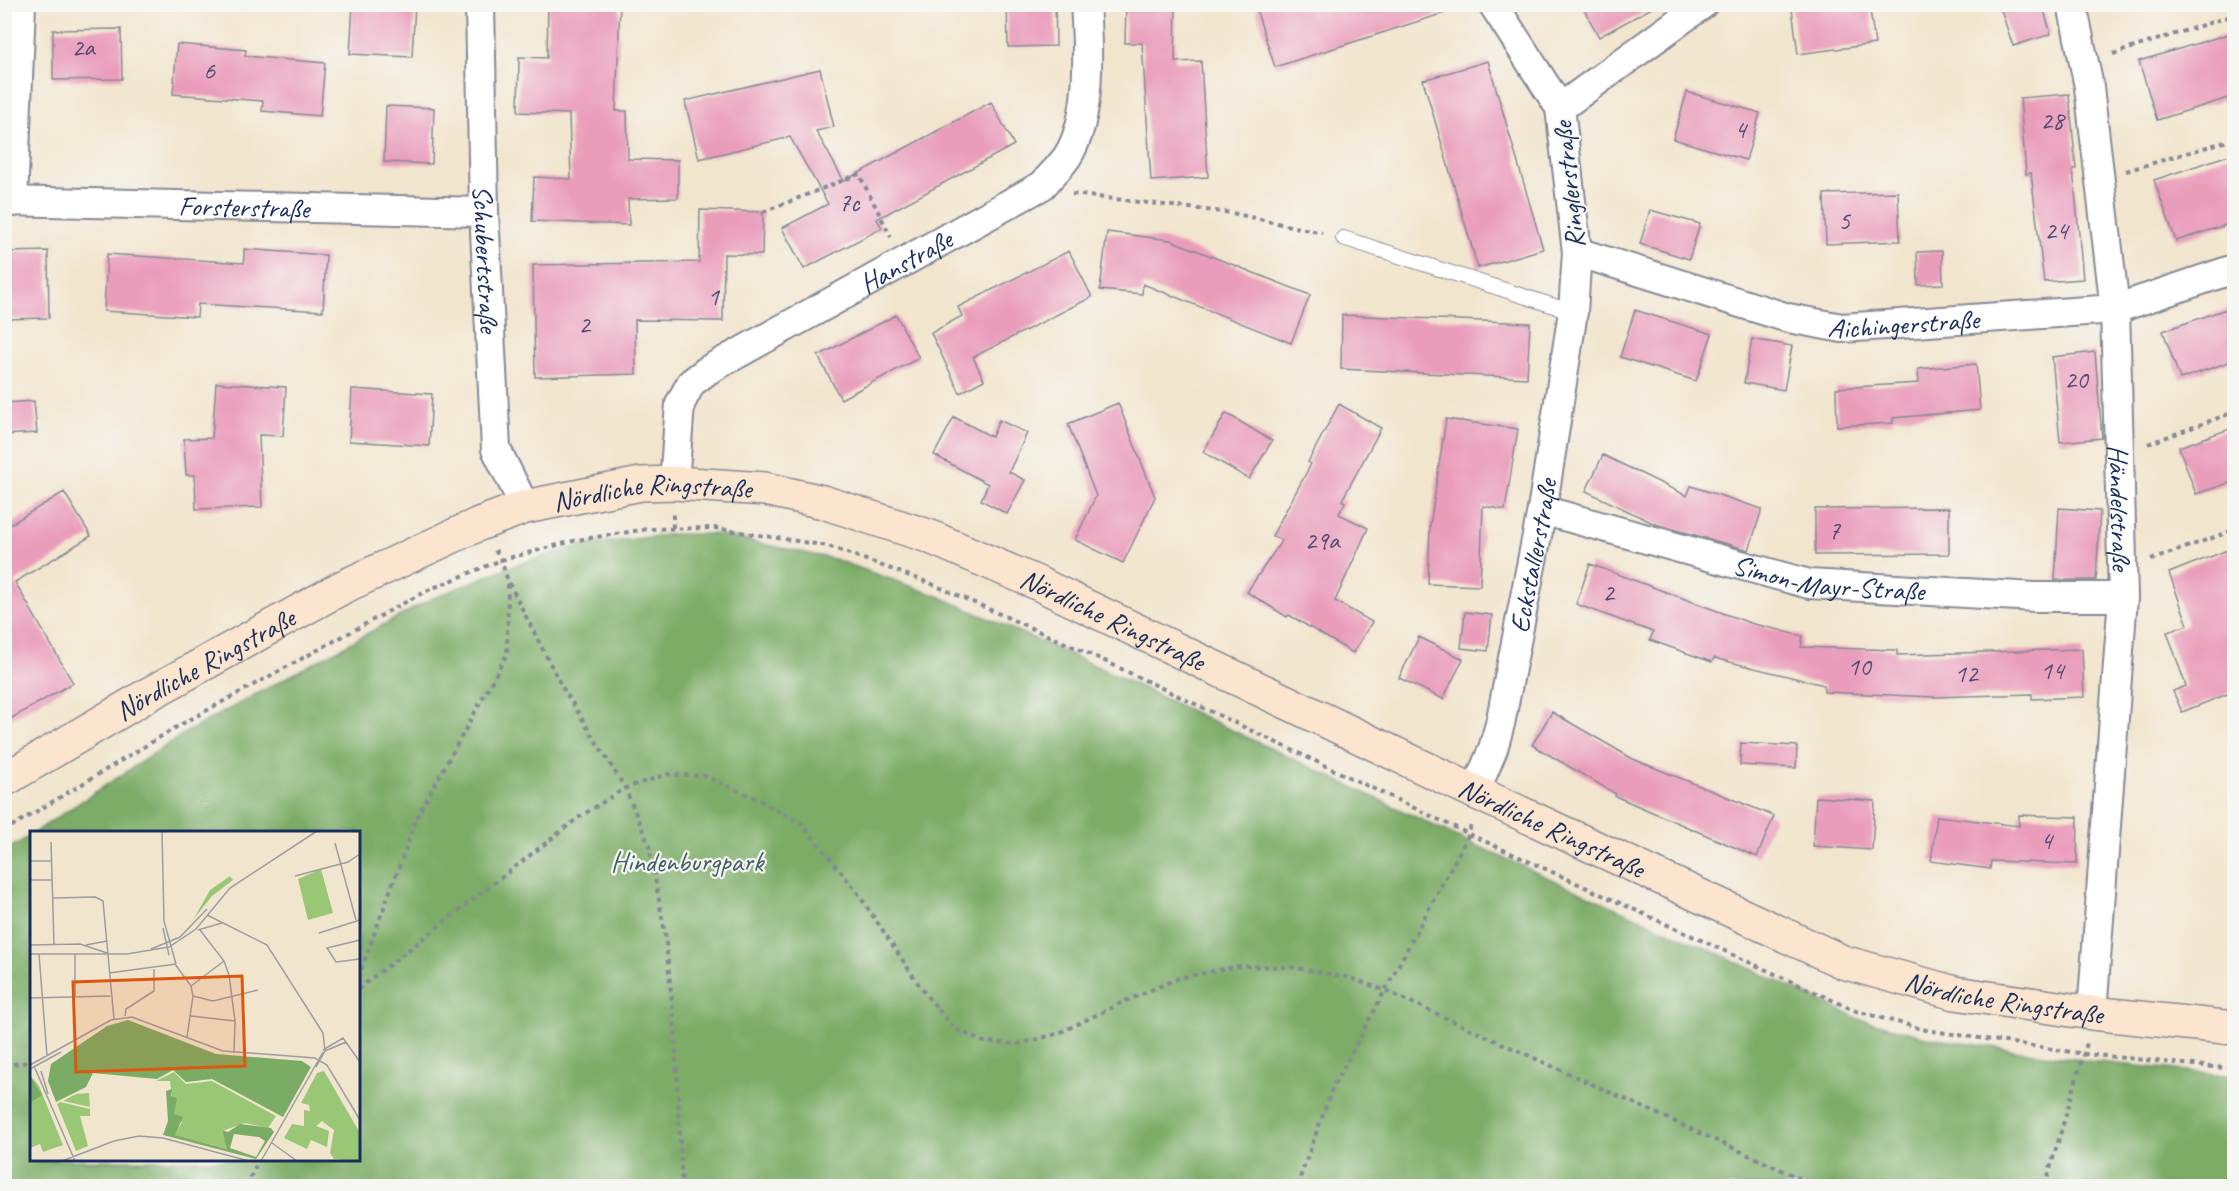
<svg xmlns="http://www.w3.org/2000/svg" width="2239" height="1191" viewBox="0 0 2239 1191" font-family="Caveat,sans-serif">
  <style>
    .forest { fill: #7bac66; stroke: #4b6e62; stroke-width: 1.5 }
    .building { fill: #ea9dbb }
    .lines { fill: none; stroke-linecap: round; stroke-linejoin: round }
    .service-casing { stroke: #868a96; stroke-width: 16 }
    .minor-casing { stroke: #868a96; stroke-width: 32 }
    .secondary-casing { stroke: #868a96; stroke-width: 36 }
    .path { stroke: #868a96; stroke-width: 4; stroke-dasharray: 4.5 4.5; stroke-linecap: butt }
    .service { stroke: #fff; stroke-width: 14 }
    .minor { stroke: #fff; stroke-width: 28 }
    .secondary { stroke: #fce5cf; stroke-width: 33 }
    .labels { text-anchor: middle; stroke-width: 4.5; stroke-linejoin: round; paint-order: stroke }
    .number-label { font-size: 26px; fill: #4f4a75 }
    .street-label { font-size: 28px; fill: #1b2f5e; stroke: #f6f6f2 }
    .park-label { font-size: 28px; fill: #415d65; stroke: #f6f6f2 }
    .inset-road { fill: none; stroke: #9c9ca1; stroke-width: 1.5 }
    .view { fill: #de5710; fill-opacity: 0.15; stroke: #de5710; stroke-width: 3 }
    .inset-edge { fill: none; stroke: #1b2f5e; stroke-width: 3 }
  </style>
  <rect width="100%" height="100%" fill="#f6f6f2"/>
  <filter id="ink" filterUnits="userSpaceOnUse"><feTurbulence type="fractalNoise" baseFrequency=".0167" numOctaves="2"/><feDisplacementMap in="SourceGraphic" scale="12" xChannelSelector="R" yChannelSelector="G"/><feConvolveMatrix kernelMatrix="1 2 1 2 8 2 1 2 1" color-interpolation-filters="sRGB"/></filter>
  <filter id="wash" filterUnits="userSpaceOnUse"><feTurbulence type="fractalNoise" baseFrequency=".008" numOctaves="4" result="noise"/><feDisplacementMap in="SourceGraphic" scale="24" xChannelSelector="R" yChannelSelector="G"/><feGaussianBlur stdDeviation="1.35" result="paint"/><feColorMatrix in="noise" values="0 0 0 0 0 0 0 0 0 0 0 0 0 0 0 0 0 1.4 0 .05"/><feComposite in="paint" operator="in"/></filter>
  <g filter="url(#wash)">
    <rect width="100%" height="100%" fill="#f2e5ce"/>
    <path class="forest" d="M674 534H715L834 559 938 596 1098 667 1475 845 1717 953 1859 1019 1930 1038 2089 1061 2234 1076V1186H5V851L31 835 32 1160H358V832H35L185 733 431 599 506 568 578 546Z"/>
    <g id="blocks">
      <path class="building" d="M353 4H415L412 57 350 54Z
        M548 4H620L616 111H627L628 159 678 160V198L628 199 629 225 532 221 534 177 571 179 569 114 518 112 519 57 547 58Z
        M1007 4H1055L1056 46 1008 47Z
        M1126 4H1176L1175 62 1201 61 1208 177 1151 181 1142 43H1125Z
        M1270 4H1454V10L1275 67 1256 9Z
        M1581 4H1659L1599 37Z
        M1825 4H1869L1875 44 1798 54 1792 9Z
        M1999 4H2042L2051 34 2013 46Z
        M121 29 122 79 53 80V30Z
        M2235 32V96L2157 120 2139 61Z
        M177 44 246 50 245 56 325 63 320 116 262 111 263 101 173 94Z
        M1488 61 1543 249 1478 268 1423 80Z
        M820 69 834 127 816 131 844 181 991 102 1014 145 877 219 882 228 804 269 782 228 828 204 790 137 699 159 685 101Z
        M1687 92 1760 113 1746 160 1673 139Z
        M2069 94 2076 169H2073L2083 279 2044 282 2031 173 2026 174 2020 98Z
        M386 106 434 108 432 164 384 162Z
        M2235 153V222L2176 241 2154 180Z
        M1898 192 1900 241 1826 244 1824 194Z
        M700 210 763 212 762 255 724 254 723 321 635 320 636 374 535 377 533 265 699 262Z
        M1650 210 1700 224 1689 259 1640 244Z
        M1107 232 1170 240 1310 295 1291 343 1143 284 1142 294 1100 290Z
        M244 249 326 255 323 311 198 304 197 317 104 311 107 254 244 263Z
        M48 251 49 318 4 319V252Z
        M1069 251 1092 297 973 357 984 380 960 393 931 333 962 316 958 307Z
        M1942 251 1943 284 1918 285 1917 252Z
        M2235 306V360L2180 379 2163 331Z
        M1635 310 1712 334 1696 381 1620 357Z
        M896 315 919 358 841 399 818 356Z
        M1342 315 1530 323 1527 378 1341 369Z
        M1752 339 1792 346 1784 390 1744 383Z
        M2095 352 2102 438 2060 442 2052 357Z
        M1976 364 1980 410 1893 418V423L1837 426 1836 388 1919 383 1918 369Z
        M216 383 286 387 283 436 259 435 262 507 196 509 195 475H186L184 439 212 438Z
        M352 389 432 394 429 446 349 441Z
        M34 401 37 433 4 435V403Z
        M1118 403 1155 497 1123 563 1075 540 1096 496 1068 424Z
        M1339 404 1381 428 1342 500 1345 502 1339 514 1368 528 1335 601 1372 622 1353 653 1289 615 1287 617 1247 592 1282 540 1272 536 1311 464 1308 462Z
        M1226 413 1272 441 1249 479 1203 452Z
        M954 417 992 437 999 420 1027 433 1009 472 1025 480 1007 514 981 500 988 484 934 455Z
        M1446 419 1518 429 1505 510 1483 506 1480 586 1428 584 1430 526Z
        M2235 427V481L2196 494 2179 447Z
        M1603 455 1687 496 1691 486 1762 509 1749 550 1655 524 1586 491Z
        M64 492 91 536 15 582 73 683 12 718 4 705V528Z
        M1949 508V554L1815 555V509Z
        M2059 508 2100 511 2096 580H2055Z
        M2235 547V691L2182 712 2173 691 2186 686 2167 632 2188 625 2169 573Z
        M1590 564 1750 623 1803 636 1801 647 1897 650V655L2082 649 2084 697 2032 699V694L1934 697 1824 692V685L1714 658 1712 662 1650 640 1653 632 1576 604Z
        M1465 612 1492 615 1488 651 1461 648Z
        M1419 637 1463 659 1443 699 1399 678Z
        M1552 712 1633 759 1774 816 1757 857 1615 796 1616 794 1532 745Z
        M1741 743 1797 746 1796 768 1740 765Z
        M1816 797 1875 801 1872 850 1813 846Z
        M2019 815 2078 817 2077 864 1991 861 1990 869 1931 861 1937 816 2019 826Z"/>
    </g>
  </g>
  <g filter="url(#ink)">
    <use href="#blocks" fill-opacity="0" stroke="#868a96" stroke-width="1.5"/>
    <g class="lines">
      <defs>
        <path id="service" d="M1343 238 1573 312"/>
        <g id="minor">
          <path id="s1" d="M480 4 484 212 496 449 525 507"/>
          <path id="s2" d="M2072 4 2089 87 2115 309 2123 597 2092 1013"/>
          <path d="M1560 108 1703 4"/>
          <path id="s3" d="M4 201 484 212"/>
          <path d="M13 202 21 4"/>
          <path id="s4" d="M1577 252 1788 318 1842 328 2115 309 2234 269"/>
          <path id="s5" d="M674 483 680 404 691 383 708 370 1043 185C1050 176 1060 167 1067 157 1092 119 1088 48 1085 4"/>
          <path id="s6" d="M1542 510 1809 584 2035 597H2123"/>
          <path id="s7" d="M1475 792 1493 749 1500 724 1542 510 1573 312 1577 252 1560 108 1493 4"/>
        </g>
        <g id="secondary">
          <path id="s8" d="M4 780 151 693 343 587 479 524 525 507 641 484 674 483 765 489 823 502 928 536 1035 582 1475 792 1843 962 1955 993 2092 1013 2234 1028"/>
        </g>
      </defs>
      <use href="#service" class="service-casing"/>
      <use href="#minor" class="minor-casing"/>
      <use href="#secondary" class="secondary-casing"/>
      <path class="path" d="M2113 54 2234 15
        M2126 171 2234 139
        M1072 194 1232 213 1322 233
        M763 212 859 174 891 237
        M2148 444 2234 412
        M673 528V514
        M495 550 501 560 508 581 561 685 625 788 649 845 665 934 675 1030 682 1186
        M2151 560 2234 530
        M4 831 180 725 426 591 501 560 577 540 648 529 715 528 828 546 932 584 1092 655 1469 834 1856 1011 1926 1030 2085 1054 2234 1069
        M358 978 418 815 507 654 508 582
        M358 989 578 818 625 788 668 774 705 776 759 800 802 824 855 889 926 995 955 1029 984 1042 1018 1044 1057 1034 1121 1003 1179 978 1239 966 1291 967 1350 978 1384 990 1817 1186
        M4 1065 32 1062
        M246 1186 259 1160
        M1297 1186 1332 1089 1469 834 1471 823
        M2045 1186 2087 1043"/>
      <use href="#service" class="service"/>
      <use href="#minor" class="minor"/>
      <use href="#secondary" class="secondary"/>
    </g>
  </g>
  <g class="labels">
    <g class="number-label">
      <text x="83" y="56">2a</text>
      <text x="209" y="79">6</text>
      <text x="2052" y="129">28</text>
      <text x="1740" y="138">4</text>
      <text x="849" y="211">7c</text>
      <text x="1844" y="229">5</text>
      <text x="2056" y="239">24</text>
      <text x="713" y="305">1</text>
      <text x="584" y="333">2</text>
      <text x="2076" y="388">20</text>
      <text x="1834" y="539">7</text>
      <text x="1322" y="549">29a</text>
      <text x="1608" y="601">2</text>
      <text x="1859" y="675">10</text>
      <text x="2052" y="679">14</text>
      <text x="1966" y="682">12</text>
      <text x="2046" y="849">4</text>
    </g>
    <g class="street-label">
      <text transform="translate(1568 185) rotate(-96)" y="10">Ringlerstraße</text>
      <text dy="10" stroke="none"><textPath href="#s3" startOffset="240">Forsterstraße</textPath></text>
      <text dy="10" stroke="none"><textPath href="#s1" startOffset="255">Schubertstraße</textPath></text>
      <text dy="10" stroke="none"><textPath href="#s5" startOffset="350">Hanstraße</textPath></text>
      <text dy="10" stroke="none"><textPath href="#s4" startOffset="338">Aichingerstraße</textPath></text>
      <text dy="10" stroke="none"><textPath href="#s8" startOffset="718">Nördliche Ringstraße</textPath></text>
      <text dy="10" stroke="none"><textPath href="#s2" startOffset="507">Händelstraße</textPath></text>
      <text dy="10" stroke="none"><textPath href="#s7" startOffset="244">Eckstallerstraße</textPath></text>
      <text dy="10" stroke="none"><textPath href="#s6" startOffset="296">Simon-Mayr-Straße</textPath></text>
      <text dy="10" stroke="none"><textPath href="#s8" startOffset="1204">Nördliche Ringstraße</textPath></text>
      <text dy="10" stroke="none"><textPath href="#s8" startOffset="232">Nördliche Ringstraße</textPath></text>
      <text dy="10" stroke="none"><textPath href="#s8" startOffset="1690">Nördliche Ringstraße</textPath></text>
      <text dy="10" stroke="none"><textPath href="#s8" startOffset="2176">Nördliche Ringstraße</textPath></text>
    </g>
    <g class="park-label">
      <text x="687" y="871">Hindenburgpark</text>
    </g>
  </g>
  <g transform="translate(30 831)">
    <rect width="330" height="330" fill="#f2e5ce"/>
    <path d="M291 38 303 82 278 89 268 48ZM200 45 203 49 182 65 163 89 180 59ZM294 240 330 302V330L304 328 300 322 304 299 292 290 286 295 299 300 297 316 281 309 277 318 254 307 262 293 274 295V279L280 280 279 274 271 272 287 242ZM144 241 156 253 182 250 246 285 238 297 215 292 192 300 198 318 144 304 152 291 144 283 140 250H126ZM0 244 9 255 33 314 13 321 10 313 0 317ZM59 262 60 276 33 270 46 263ZM30 271 60 278V285H50L58 315 46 320 27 273Z" fill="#9ac775"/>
    <path d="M98 189 186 223 272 230 281 236 253 286 182 248 156 251 143 239 127 248 63 242 56 256 26 271 18 250 21 233 77 195ZM0 245 12 264 0 272ZM142 258 141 265 147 267 144 283 153 286 145 304 197 318 192 299 198 301 210 293 241 297 244 301 226 328 133 304 138 290 136 260ZM204 303 229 306 235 310 226 326 200 317Z" fill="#7bac66" fill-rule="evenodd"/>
    <path class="inset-road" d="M132 0 134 90 146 133M21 11 24 113M305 12 326 89M0 30H22M265 45 318 31 330 23M0 49H22M23 67 65 66 73 70 84 188M177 84 237 114 293 202 295 220 286 236M133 97 139 124M168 99 192 92M170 99 194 130 199 144 205 190 204 222M289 102 330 89M330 109 297 117 306 131 330 128M0 114 50 113 77 122M56 114 77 110M121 118 150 106 177 78M0 123H97L139 116 166 98 200 57 287 0M9 123 17 225M145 133 161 155 163 165 157 206M79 142 146 133M161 155 194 130M163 165 183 170 228 159M45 166V123M0 167 80 165M95 185 96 178 124 160V138M161 185 205 190M293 219 313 207 330 231M295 220 316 211M0 234 81 189 102 186 193 220 285 227 297 234 330 289M4 235 45 330M0 238 31 221M11 240 18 263M242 312 267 330M32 330 84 310 109 305 133 307 219 330M231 330 293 221"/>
    <path class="view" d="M212 145 215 235 46 241 43 151Z"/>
    <rect width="330" height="330" class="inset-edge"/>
  </g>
  <rect width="2239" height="1191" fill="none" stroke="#f6f6f2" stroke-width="24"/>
</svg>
